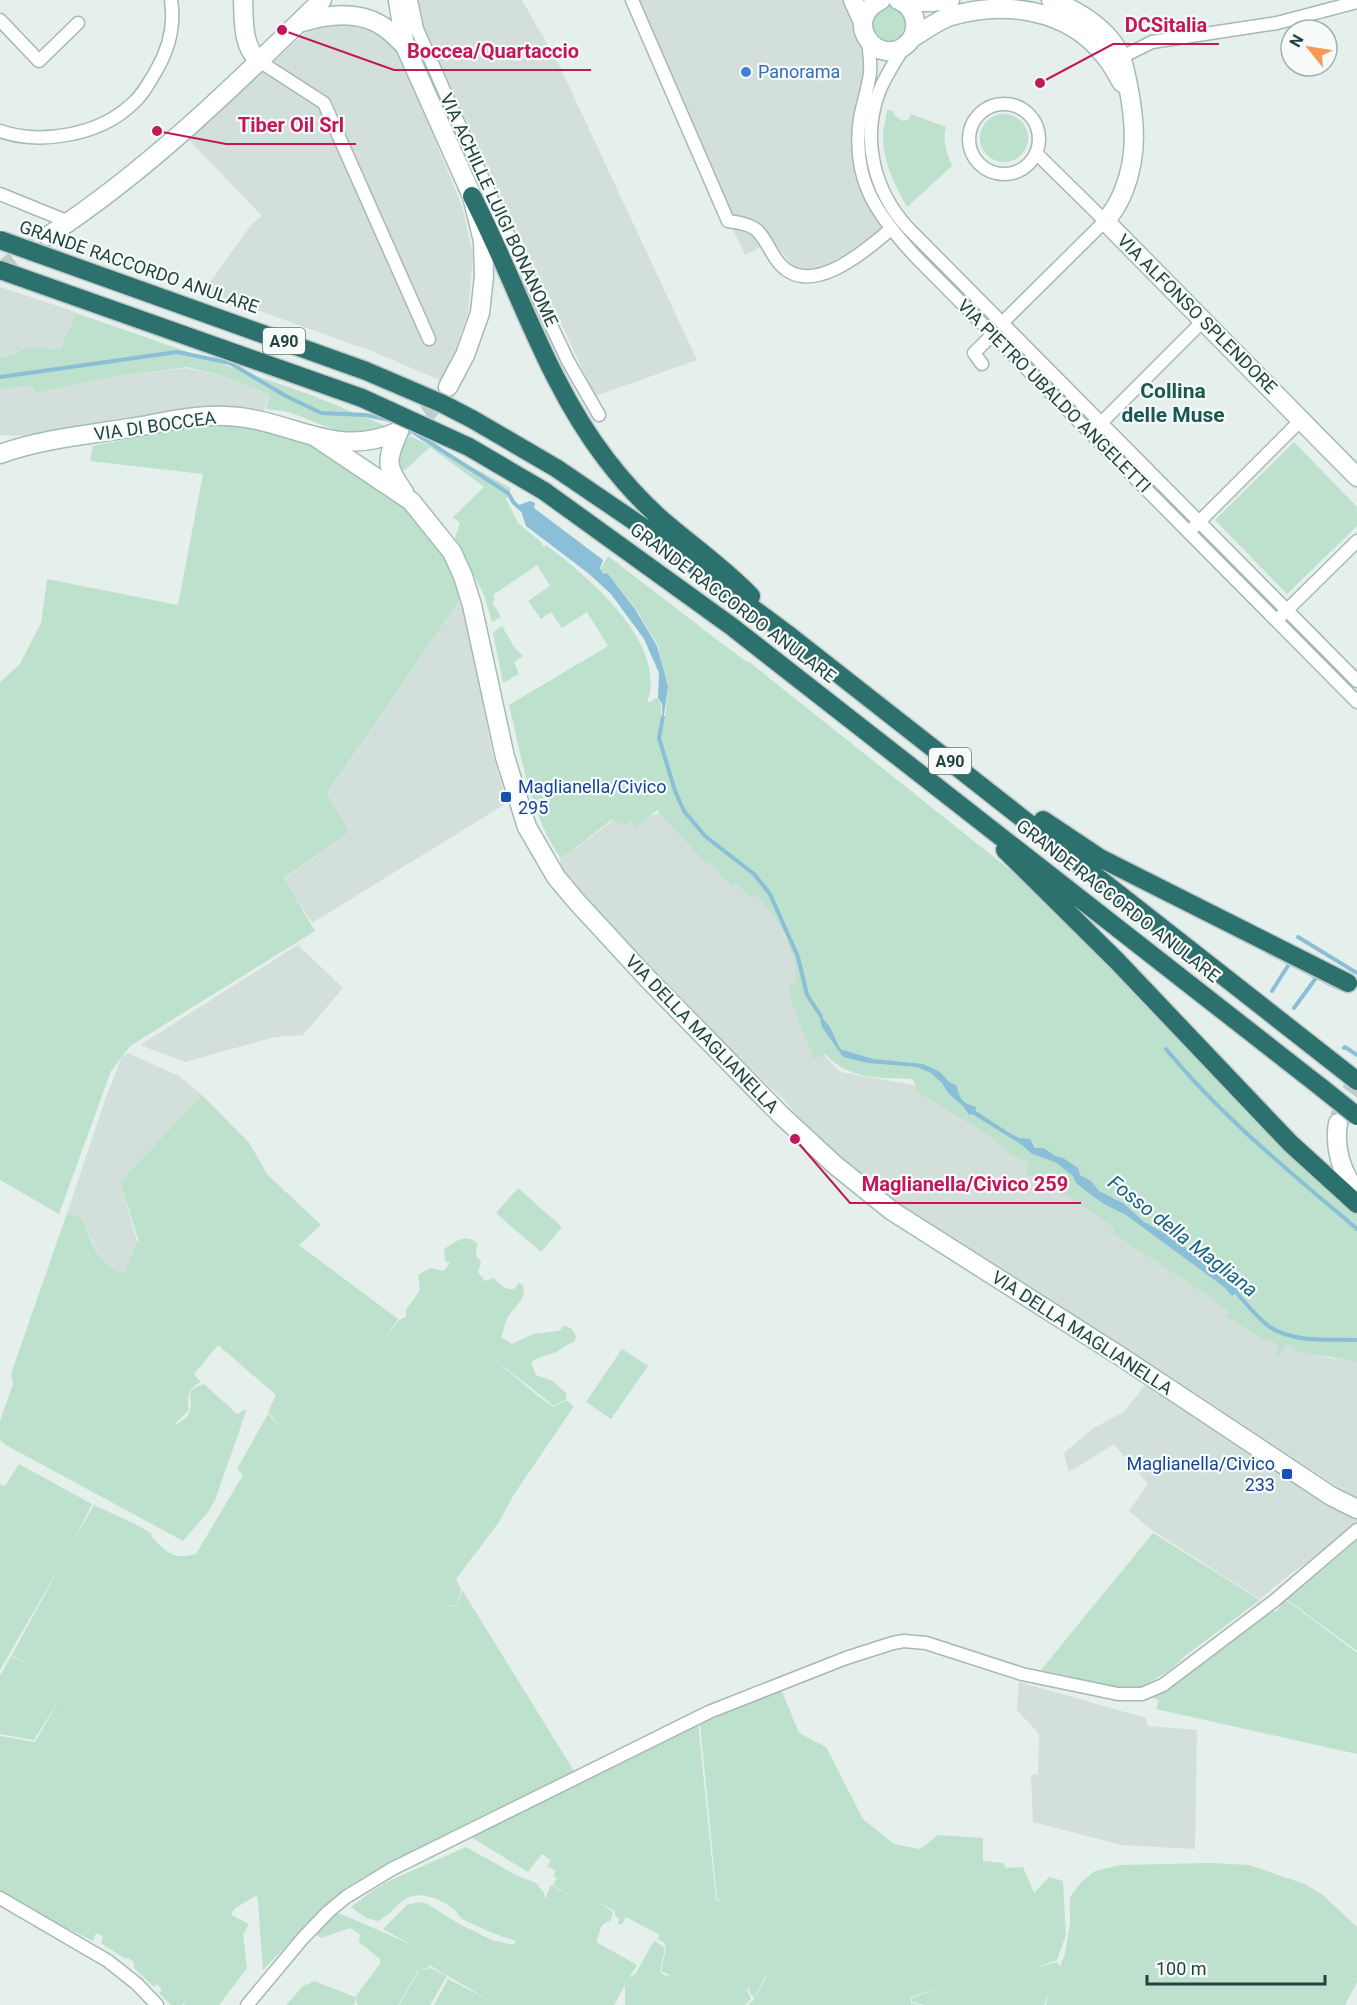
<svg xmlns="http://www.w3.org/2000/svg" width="1357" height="2005" viewBox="0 0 1357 2005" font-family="Roboto,sans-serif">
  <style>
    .built { fill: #d3dfdb }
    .green { fill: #bde1cc; fill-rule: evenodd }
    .water { fill: #8abfd7 }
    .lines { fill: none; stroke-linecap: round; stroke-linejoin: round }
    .stream { stroke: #8abfd7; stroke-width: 4 }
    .secondary-tunnel { stroke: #becdc9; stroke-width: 18; stroke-dasharray: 18 9; stroke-linecap: butt }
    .street-casing { stroke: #a7b8b5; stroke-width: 15 }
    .secondary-casing { stroke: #a2bcb7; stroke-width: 21 }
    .highway-casing { stroke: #c1cac9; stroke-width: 21 }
    .street { stroke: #fff; stroke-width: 12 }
    .secondary { stroke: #fff; stroke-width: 18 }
    .highway { stroke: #2c716d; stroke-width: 18 }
    .highway-bridge-casing { stroke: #c1cac9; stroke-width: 21; stroke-linecap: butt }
    .highway-bridge { stroke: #2c716d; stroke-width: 18 }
    .shop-dot { fill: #3f7fe0; stroke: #f6fbf9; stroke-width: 2 }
    .transit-dot { fill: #1a4fb4; stroke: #f6fbf9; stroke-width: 2 }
    .labels { text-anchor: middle; stroke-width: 4.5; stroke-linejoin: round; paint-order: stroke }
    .shield { fill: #f6fbf9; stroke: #627a77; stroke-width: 1.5 }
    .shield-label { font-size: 16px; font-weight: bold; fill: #22433f }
    .shop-label { font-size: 18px; fill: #366cbe; stroke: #f6fbf9; text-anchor: start }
    .street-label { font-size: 18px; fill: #22433f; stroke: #f6fbf9 }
    .transit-label { font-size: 18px; fill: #164399; stroke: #f6fbf9; text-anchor: start }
    .water-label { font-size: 20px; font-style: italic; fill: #176184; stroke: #f6fbf9 }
    .quarter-label { font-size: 21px; font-weight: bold; fill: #1c5751; stroke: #f6fbf9 }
    .leader { fill: none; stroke: #c2185b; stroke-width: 2 }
    .callout-dot { fill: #c2185b; stroke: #f6fbf9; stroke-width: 2 }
    .callout-label { font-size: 20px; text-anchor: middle; font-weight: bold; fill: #c2185b; stroke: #f6fbf9; stroke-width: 4.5; stroke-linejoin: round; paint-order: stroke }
  </style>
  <rect width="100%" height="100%" fill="#e5efec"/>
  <path class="built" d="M419 0H522L560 67 697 360 595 396 422 26Z
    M624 0H844L866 57 851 134 856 176 882 230 821 270 795 269 773 241 745 255Z
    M349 24 375 32 399 52 462 206 473 255 468 313 444 382 374 352 204 291 251 225 262 216 188 139 314 25Z
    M0 287 76 312 60 349 27 347 0 359Z
    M186 368 219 375 270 395 264 411 226 406 191 407 47 434 28 436 0 435V389L32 385 36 393 106 378Z
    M462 597 492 751 507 803 312 923 284 879 349 832 327 795Z
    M666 811 746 889 768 903 790 947 800 994 814 1037 825 1056 840 1072 919 1086 1085 1203 1275 1344 1290 1345 1329 1358 1357 1361V1499L895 1204 840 1157 806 1124 780 1096 723 1042 615 931 561 867 560 860 624 812 647 817Z
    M298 945 343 988 303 1035 275 1037 185 1062 140 1045Z
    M128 1053 179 1076 202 1095 120 1182 137 1241 125 1274 117 1272 107 1266 99 1255 81 1219 67 1213 105 1100 122 1057Z
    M1147 1382 1357 1516V1527L1293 1572 1260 1599 1153 1531 1129 1511 1148 1484 1114 1444 1069 1472 1064 1453 1092 1429 1125 1411Z
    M1019 1682 1146 1718 1148 1726 1197 1730 1195 1849 1122 1845 1033 1822 1031 1775 1038 1774 1039 1734 1017 1710Z"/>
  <path class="green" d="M887 4H894L905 11 910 31 895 46 875 41 870 15Z
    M887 110 893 111 894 115 903 121 909 119 911 114 946 127C942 140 947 153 952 166L907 207C896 187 883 162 883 138 883 129 886 119 887 110Z
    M980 138a24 24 0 1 1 48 0a24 24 0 1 1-48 0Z
    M76 313 314 396 386 426C354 448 316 419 284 411 278 410 272 410 266 409L270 395 220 375 187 367 106 378 36 393 32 385 0 389V359L28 347 60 349Z
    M203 424H232L270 431 309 445 379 480 420 511 468 588 327 794 349 832 284 878 315 931 130 1046 111 1071 59 1214 0 1180V682L20 664 41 623 47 579 178 605 203 474 90 461 93 446Z
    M410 436 461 461 511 488 506 499 518 523 541 542 543 547 546 545C588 577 669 643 647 703L657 698 661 704 662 722 665 721 668 683 664 673 658 646 636 609 608 574 603 572 601 568 608 556 703 629V631L704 630 747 662 748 661 1034 889 1357 1211V1362L1297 1351 1288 1344 1279 1356 1275 1354 1278 1346 1270 1340 1266 1341 1226 1316 1229 1312 1210 1297 1113 1233 1115 1229 1110 1225 1074 1200 1026 1173 1028 1162 1010 1154 991 1137 918 1092 913 1079C880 1078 849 1080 825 1054L814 1059 793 1006 789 985 797 983C793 945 781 921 756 895L751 898 736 883 732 886 708 861 705 862 657 810 636 828 630 820 624 825 620 821 617 823 611 820 561 859C530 813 522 759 509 705L608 646 587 612 562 628 551 612 541 619 528 601 550 586 537 565 493 595 495 600 492 602 501 617 492 622 484 595 455 538 460 523 453 517 484 487 430 447 405 470 399 472 395 462 400 447Z
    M1294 442 1357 507V526L1287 594 1215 520Z
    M502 626 514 647 523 656 514 662 519 674 503 683 493 633Z
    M202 1095 250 1144 267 1174 321 1225 299 1245 398 1319 384 1340 399 1320 406 1317V1310L420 1290 418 1275 430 1268 444 1271 450 1263 445 1261 444 1249C455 1242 465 1233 477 1243L476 1256 481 1262 478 1272 485 1281 494 1278C500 1284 504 1290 514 1289L519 1283 523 1285C527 1300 513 1307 507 1319 504 1324 504 1331 501 1337L512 1344 533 1334 559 1331 564 1326C571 1327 574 1330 576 1337L574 1342C566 1344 563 1349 556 1352 547 1356 539 1356 531 1362L536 1375 553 1381 566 1393V1399L554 1406 493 1358 539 1397 554 1407 566 1400 574 1406 513 1496 499 1522 456 1579 461 1589 457 1605 446 1607 457 1606 462 1590 574 1771 511 1805 363 1877 333 1898 263 1970 258 1902 248 1833 257 1895 234 1909 231 1915 249 1924 243 1934 247 1968 219 2005H185L183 2003 182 2005H171L159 1993 162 1990 157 1984 154 1987 134 1968V1962L128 1958H124L101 1943 103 1936 96 1933 93 1941 46 1918 0 1891V1736L35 1742 61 1697 34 1740 0 1734V1676L11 1656 25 1662 12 1655 62 1563 0 1670V1484L5 1486 19 1464 92 1504 73 1542 94 1505 139 1526 152 1534 151 1536C167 1553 173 1560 196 1554L243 1475 237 1469 268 1414 283 1430 268 1412 276 1395 218 1345 194 1374 201 1382C189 1387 186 1397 189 1410L176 1423V1425C181 1421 189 1417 190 1411 194 1396 182 1391 204 1384L237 1414 247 1409 215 1500 208 1512 183 1541 6 1445 0 1440V1421L13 1384 11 1374 67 1213 81 1218C91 1239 99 1270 125 1273L137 1241 139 1242 120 1182Z
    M518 1188 562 1227 541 1252 496 1213Z
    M622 1349 648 1366 611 1419 586 1402Z
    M1357 1531V1651L1285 1598Z
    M1153 1533 1260 1600 1185 1656 1170 1670 1144 1686 1124 1689 1041 1670Z
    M1285 1599 1357 1653V1754L1156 1709 1159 1701 1151 1696 1263 1612 1277 1611Z
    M781 1689 799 1733 826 1747 863 1819 894 1844 920 1849 938 1835 983 1838V1861L1003 1863 1006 1868 1023 1867 1034 1893 1049 1877 1063 1881 1066 1935 1057 1960 1034 1968 1057 1962 1060 1966 1044 2005H925L912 2002 911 1998 939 1988 910 1997 911 2003 920 2005H748L754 1999 766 1978H769L765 1977 754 1998 749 1991 751 1988 747 1990 751 1999 745 2005H625V1986L628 1980 614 2005H434L448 1979 489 2000 431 1966V1963L429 1967 419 1971 431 1968 447 1976 430 2005H399L419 1971 408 1963 418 1971 398 2005H358L355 1997V2004L350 2005H286L304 1985 309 1984 314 1981 355 1997 380 1964V1959L359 1942 360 1934 350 1928 321 1938 311 1932 332 1912 346 1916 412 1945 383 1929 407 1905 419 1902 427 1904 459 1924 492 1940 513 1945 516 1941C498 1936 481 1928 464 1920 460 1918 458 1914 455 1910 444 1901 426 1893 412 1896 400 1899 391 1915 378 1921L366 1918 351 1907 375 1889 391 1880 466 1847 518 1876 536 1883 544 1893 545 1899 551 1885 574 1898 553 1885 557 1878 553 1876 556 1871 547 1866 551 1860 542 1854 528 1872 468 1835 698 1723 716 1900 722 1901 717 1899 700 1724ZM597 1902 615 1911V1916L619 1919 618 1923 621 1925 626 1917 660 1935 657 1939 665 1943 666 1949 661 1971 670 1975 666 1976 660 1972 665 1948 655 1941 652 1944 636 1973 629 1978 637 1965 596 1942 602 1925 611 1920 613 1912Z
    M1211 1863 1249 1865 1305 1884 1324 1896 1357 1927V1982L1345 2005H1046L1048 1996 1065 1954 1070 1924V1897L1081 1882 1095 1871 1120 1865Z"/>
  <path class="water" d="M530 501 535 503 534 508 603 560 600 568 603 573 608 574 635 609 657 646 668 686 663 722 662 704 658 698 659 673 644 639 611 594 588 573 526 526 519 505Z
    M819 1014 830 1027 840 1049 873 1059 923 1064 940 1072 950 1083 956 1085C961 1099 960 1102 976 1107V1111L1008 1132 1019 1138 1030 1139 1035 1148H1044L1055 1156 1063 1158 1078 1168 1080 1175 1091 1181 1099 1191 1123 1203 1144 1222 1172 1237 1225 1278 1237 1284 1239 1291 1232 1296 1224 1287 1126 1215 1104 1204 1090 1194 1076 1183 1073 1176 1055 1162 1032 1154 1022 1145 972 1114 969 1115 964 1107 948 1093 942 1083 931 1073 917 1067 868 1063 843 1057 822 1027Z"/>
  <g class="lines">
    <path class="stream" d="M0 377 177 352 230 363 284 395 321 413 366 415 390 420
      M407 428 508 493 514 503 522 510
      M663 717 659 738 675 791 684 811 705 836 754 874 770 894 798 957 807 995 821 1016
      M1298 937 1357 973
      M1267 952 1340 989
      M1272 991 1289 964
      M1294 1008 1316 978
      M1344 1048 1345 1047 1357 1055
      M1166 1049C1222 1117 1290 1172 1357 1229
      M1234 1290C1246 1303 1256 1317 1270 1327 1293 1343 1330 1339 1357 1340"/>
    <path class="secondary-tunnel" d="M0 271 48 236
      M403 429 428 412 447 390
      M1339 1117 1347 1096 1357 1082"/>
    <defs>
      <path id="street" d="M411 0 417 29 498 213 568 361 599 415
        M632 0 728 221C762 225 759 233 776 259 806 303 864 252 891 229
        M0 20 39 61 78 23
        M868 41C869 52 871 62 870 73 868 88 863 103 860 118 851 179 876 214 916 257L1357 702
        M904 47C895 62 885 76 879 92 861 140 874 191 908 228L1357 681
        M1116 60 1152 42 1277 23 1357 2
        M259 61 324 103 429 339
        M969 139a35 35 0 1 1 70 0a35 35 0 1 1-70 0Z
        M0 131C41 145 99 135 131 105 142 96 149 83 156 71 169 49 175 25 171 0
        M0 194 69 222
        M1002 323 1105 221 1036 153
        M982 364 974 353 993 334
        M1096 428 1203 321
        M1194 527 1301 420
        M1281 616 1357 541
        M0 1898 108 1961 137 1984 157 2005
        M247 2005 303 1938 328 1912 346 1897 392 1869 709 1712 846 1658 893 1643 904 1641 926 1643 1022 1674 1118 1694H1142L1163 1685 1274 1601 1357 1530"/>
      <path id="secondary" d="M243 0C244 21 242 46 259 61
        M398 0 405 46 472 196 483 241 484 276 480 313 465 355 448 387
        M853 0 863 22
        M881 0C839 21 880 71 908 43 914 37 916 29 915 21 914 12 907 3 898 0
        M1051 0C1076 10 1103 26 1117 49 1124 60 1125 73 1128 85 1135 121 1138 154 1124 190 1119 202 1114 212 1105 221L1357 477
        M903 2H932L950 0
        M299 23C324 15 355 10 379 24 389 29 397 38 405 46
        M912 38C924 31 935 22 948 17 1003 0 1068 8 1105 56 1112 64 1117 74 1122 83
        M48 236C150 169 235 85 322 0
        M399 431C386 460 385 466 404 492
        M314 436 411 501 452 552 463 576 472 605 505 757 527 827 556 877 577 902 647 978 781 1115 835 1165 892 1211 1120 1356 1331 1496 1357 1509
        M0 454C42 439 86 435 130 428 161 423 194 414 226 416 290 418 334 461 399 431
        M1338 1123C1334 1147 1341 1173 1357 1192"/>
      <path id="highway" d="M472 196C517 283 546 381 606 459 622 480 641 501 661 519 691 545 723 567 751 596
        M556 468 653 534 790 636 1357 1081
        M544 491 731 626 1322 1088
        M1043 820 1100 858 1348 983
        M1005 850 1117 961 1290 1143 1357 1204"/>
    </defs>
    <use href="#street" class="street-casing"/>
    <use href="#secondary" class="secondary-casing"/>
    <use href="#highway" class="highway-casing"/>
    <use href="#street" class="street"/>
    <use href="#secondary" class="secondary"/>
    <use href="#highway" class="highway"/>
    <defs>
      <path id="highway-bridge" d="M0 240 366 371 443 404 472 419 556 468
        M0 270 362 398 469 447 544 491
        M1322 1088 1357 1116"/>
    </defs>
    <use href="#highway-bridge" class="highway-bridge-casing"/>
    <use href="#highway-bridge" class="highway-bridge"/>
  </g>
  <circle class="shop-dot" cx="746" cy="72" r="6"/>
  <g class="transit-dot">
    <rect x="500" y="791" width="12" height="12" rx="3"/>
    <rect x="1281" y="1468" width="12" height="12" rx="3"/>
  </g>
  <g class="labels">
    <g class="shield">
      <rect x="263" y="328" width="42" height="26" rx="4.5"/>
      <rect x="929" y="748" width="42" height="26" rx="4.5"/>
    </g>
    <g class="shield-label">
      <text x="284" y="347">A90</text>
      <text x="950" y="767">A90</text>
    </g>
    <g class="shop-label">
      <text x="758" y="78">Panorama</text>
    </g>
    <g class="street-label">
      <text transform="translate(499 210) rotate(65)" y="6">VIA ACHILLE LUIGI BONANOME</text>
      <text transform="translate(139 267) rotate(19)" y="6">GRANDE RACCORDO ANULARE</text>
      <text transform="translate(1197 314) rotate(45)" y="6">VIA ALFONSO SPLENDORE</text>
      <text transform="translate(1054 396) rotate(45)" y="6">VIA PIETRO UBALDO ANGELETTI</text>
      <text transform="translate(155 426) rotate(-8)" y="6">VIA DI BOCCEA</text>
      <text transform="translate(733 603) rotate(37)" y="6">GRANDE RACCORDO ANULARE</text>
      <text transform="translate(1118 901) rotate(38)" y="6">GRANDE RACCORDO ANULARE</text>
      <text transform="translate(702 1034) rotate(46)" y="6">VIA DELLA MAGLIANELLA</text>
      <text transform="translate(1082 1333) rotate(33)" y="6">VIA DELLA MAGLIANELLA</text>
    </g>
    <g class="transit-label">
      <text x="518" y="793">Maglianella/Civico<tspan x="518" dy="21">295</tspan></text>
      <text x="1275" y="1470" text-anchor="end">Maglianella/Civico<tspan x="1275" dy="21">233</tspan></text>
    </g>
    <g class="water-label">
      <text transform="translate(1183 1236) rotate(38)" y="7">Fosso della Magliana</text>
    </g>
    <g class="quarter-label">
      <text x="1173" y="398">Collina<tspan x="1173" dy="24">delle Muse</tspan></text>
    </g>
  </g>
  <path class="leader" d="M1040 83L1113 44H1219M282 30L394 70H591M157 131L226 144H356M795 1139L850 1203H1081"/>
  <g class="callout-dot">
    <circle cx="1040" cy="83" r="6"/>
    <circle cx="282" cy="30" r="6"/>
    <circle cx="157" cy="131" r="6"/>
    <circle cx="795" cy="1139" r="6"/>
  </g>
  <g class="callout-label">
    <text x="1166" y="32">DCSitalia</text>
    <text x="493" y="58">Boccea/Quartaccio</text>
    <text x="291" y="132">Tiber Oil Srl</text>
    <text x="965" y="1191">Maglianella/Civico 259</text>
  </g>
  <g transform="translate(1309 48) rotate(300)"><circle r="28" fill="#f6fbf9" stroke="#a1b1af" stroke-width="1.5"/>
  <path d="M0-4.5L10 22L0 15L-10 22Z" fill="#fb9857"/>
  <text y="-9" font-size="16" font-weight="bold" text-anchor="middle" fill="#22433f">N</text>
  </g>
  <path d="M1147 1975v9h178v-9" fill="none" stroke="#22433f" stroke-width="3"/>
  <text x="1156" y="1975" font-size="18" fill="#22433f" stroke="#f6fbf9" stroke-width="4.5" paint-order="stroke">100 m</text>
</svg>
